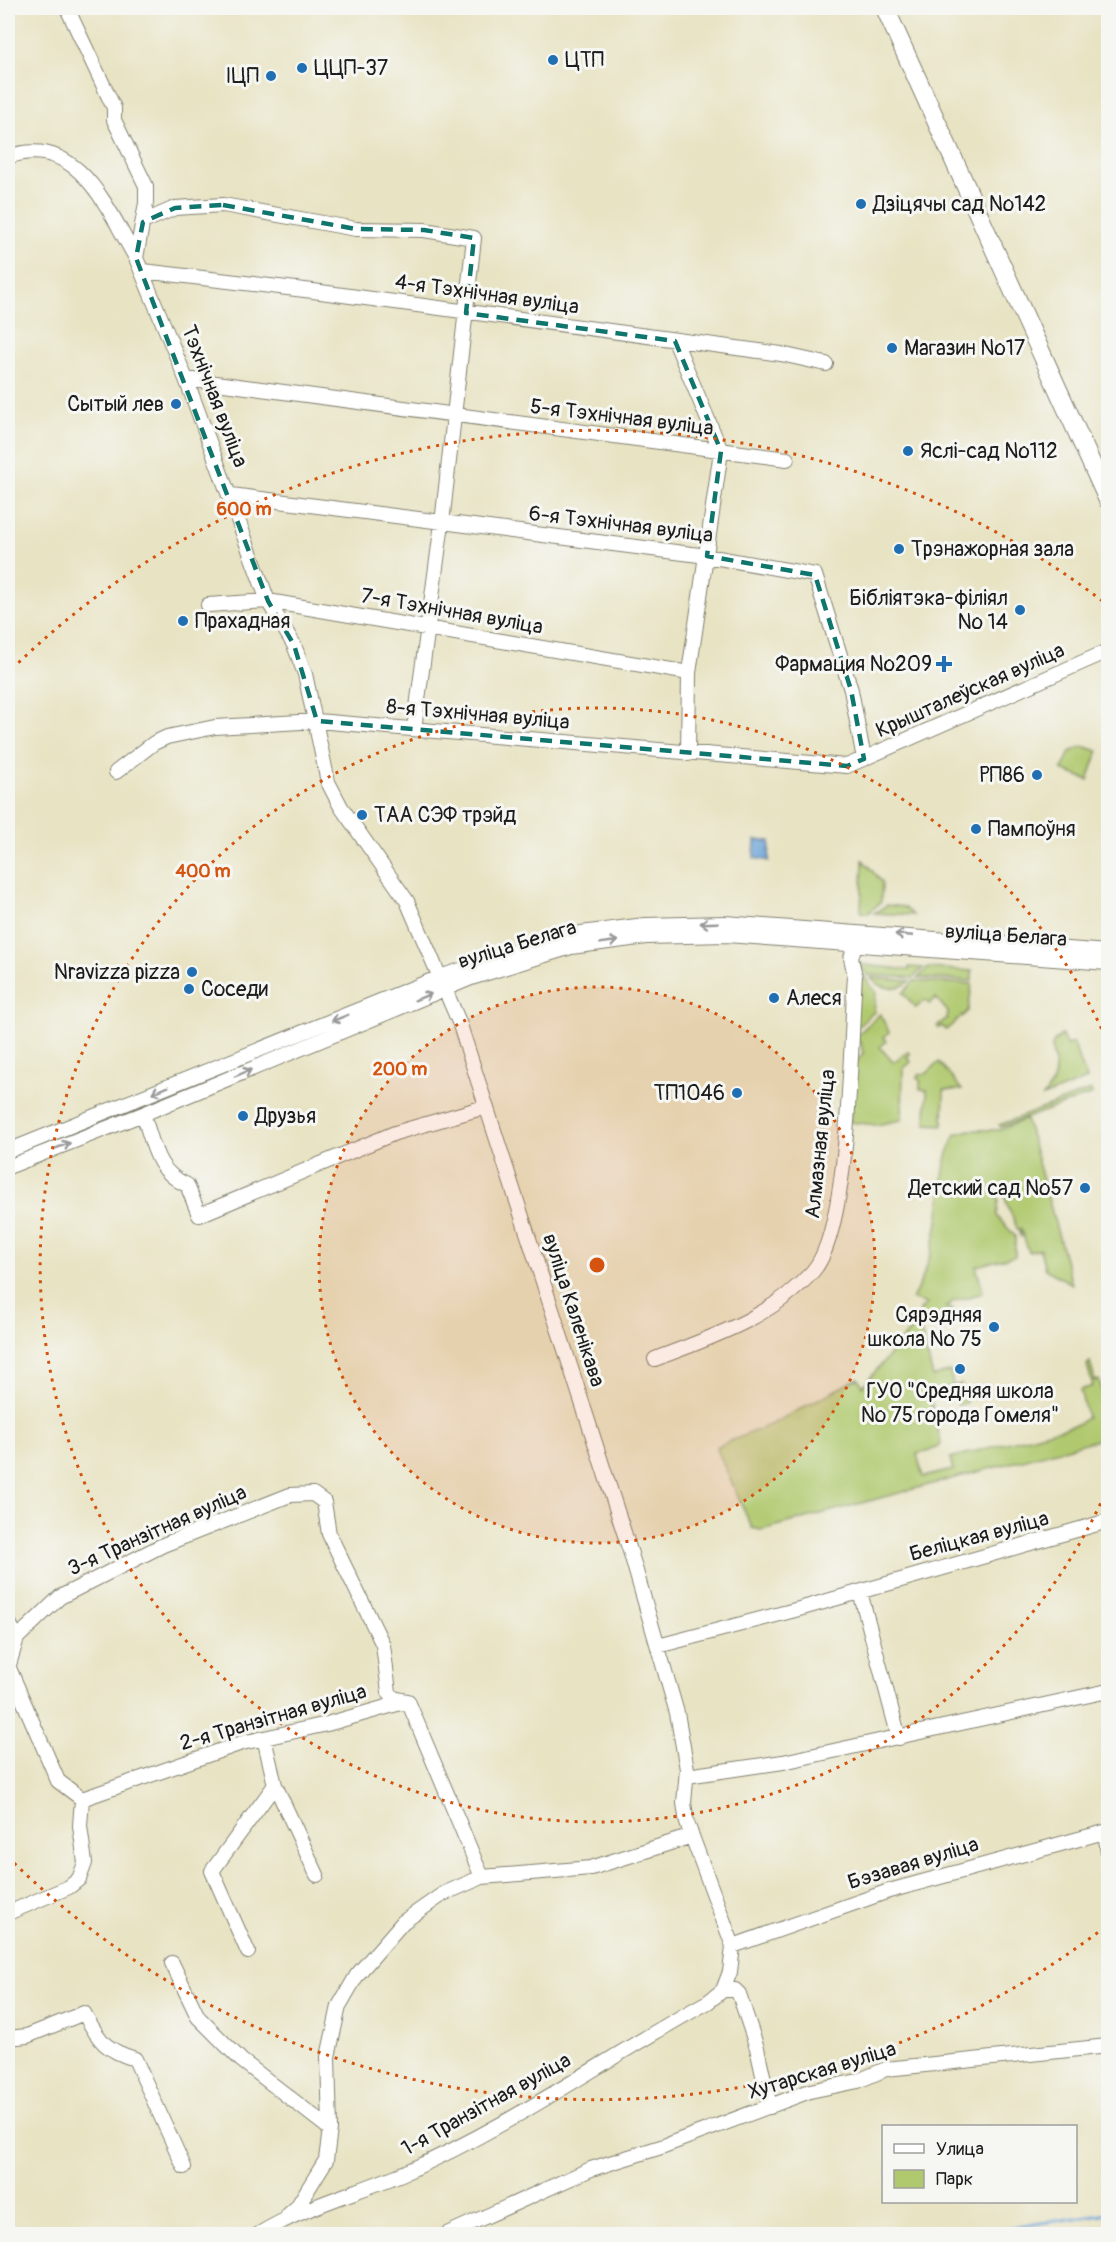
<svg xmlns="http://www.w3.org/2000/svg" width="1116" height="2242" viewBox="0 0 1116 2242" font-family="Pangolin,sans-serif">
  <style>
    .green { fill: #b0c96e; stroke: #667245; stroke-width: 1.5 }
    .water { fill: #68a1d7; stroke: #425e7a; stroke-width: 1.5 }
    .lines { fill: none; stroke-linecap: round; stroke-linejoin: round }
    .stream { stroke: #68a1d7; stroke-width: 3 }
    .minor-casing { stroke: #828070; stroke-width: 16 }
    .major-casing { stroke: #828070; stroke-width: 20 }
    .minor { stroke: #fff; stroke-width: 14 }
    .major { stroke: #fff; stroke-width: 18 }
    .oneway { stroke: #999 }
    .marked { fill: none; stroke: #0f766e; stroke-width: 4.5; stroke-dasharray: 12 8; stroke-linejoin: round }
    .ring { fill: none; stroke: #d4530e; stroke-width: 3; stroke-dasharray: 3 6 }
    .poi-dot { fill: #1f6fb2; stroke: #f6f6f2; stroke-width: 2 }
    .labels { text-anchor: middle; stroke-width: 6; stroke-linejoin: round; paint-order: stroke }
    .poi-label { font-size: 21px; fill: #1c1c1c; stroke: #f6f6f2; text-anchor: start }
    .street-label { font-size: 21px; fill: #1c1c1c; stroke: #f6f6f2 }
    .centre { fill: #d4530e; stroke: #f6f6f2; stroke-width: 3 }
    .ring-label { font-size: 18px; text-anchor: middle; font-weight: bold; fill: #d4530e; stroke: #f6f6f2; stroke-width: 6; stroke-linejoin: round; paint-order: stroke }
  </style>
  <rect width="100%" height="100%" fill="#f6f6f2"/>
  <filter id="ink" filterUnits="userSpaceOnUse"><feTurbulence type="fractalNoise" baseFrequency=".0167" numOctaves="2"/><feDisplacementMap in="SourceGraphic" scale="12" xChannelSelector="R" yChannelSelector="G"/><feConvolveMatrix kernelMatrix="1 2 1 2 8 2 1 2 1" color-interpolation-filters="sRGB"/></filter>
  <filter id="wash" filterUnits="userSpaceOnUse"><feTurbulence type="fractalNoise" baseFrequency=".008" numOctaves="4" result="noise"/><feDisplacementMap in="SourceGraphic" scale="24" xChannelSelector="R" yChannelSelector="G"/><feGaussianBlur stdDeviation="1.35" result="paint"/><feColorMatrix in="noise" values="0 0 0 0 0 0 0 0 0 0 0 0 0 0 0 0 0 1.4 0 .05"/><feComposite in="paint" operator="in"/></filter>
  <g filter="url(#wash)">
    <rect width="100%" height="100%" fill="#e8e3c3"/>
    <path class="green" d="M1082 746 1098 751 1088 780 1062 770 1070 752Z
      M863 860 882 882 881 902 868 913 861 912Z
      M887 905 904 907 913 915 874 913Z
      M858 964 909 970V967L923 968 913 978 868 975Z
      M928 968 972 971V981L918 978Z
      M857 977 865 978 876 992 874 1012 855 1029Z
      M871 978 910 981C898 991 881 990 871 978Z
      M914 981 972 984 968 1011 946 1030 942 1026 939 1028 937 1026 947 1018 948 1012 936 998 929 1004 925 1000 916 1008 903 993Z
      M364 1014 154 1103 8 1161V1154Z
      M880 1014 889 1032 884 1037 887 1041 880 1047 893 1062 908 1052 910 1054 907 1057 911 1062 903 1069 902 1120 876 1125 850 1122 855 1064 863 1053 861 1043 854 1038Z
      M1062 1035 1066 1045 1073 1043 1087 1079 1043 1097C1049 1089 1055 1082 1055 1070 1056 1054 1044 1046 1062 1035Z
      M939 1062 962 1090H944L943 1125 926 1124 927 1090 920 1089V1080L917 1078 919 1074H926Z
      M1091 1090 1093 1094 1001 1127 999 1125Z
      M1026 1119 1072 1284 1045 1269 1040 1249 1029 1252 1020 1227 1021 1238 1001 1189 992 1188 999 1200 997 1216 1015 1236V1256L976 1266 983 1293 951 1302V1305L946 1307 953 1310 918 1319 933 1377 950 1371 953 1386 961 1384 966 1403 958 1405 953 1386 929 1392 941 1443 937 1448 917 1454 923 1477 953 1470 950 1458 1079 1424 1087 1417 1080 1390 1093 1386 1087 1365 1090 1362 1095 1381 1099 1380 1108 1413V1437L761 1530 752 1528 716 1447 772 1424 858 1378 863 1386 914 1326 921 1309 927 1304 912 1299C927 1272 935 1245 939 1215 943 1183 941 1163 956 1134L970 1130H1000Z"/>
    <path class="water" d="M755 840 770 841 769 861 754 858Z"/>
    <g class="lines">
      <path class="stream" d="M970 2234 1108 2213"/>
    </g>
  </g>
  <g filter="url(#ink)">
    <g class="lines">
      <defs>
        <path id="minor" d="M67 8 114 108V120L146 186V203L136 258 186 379 268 601 294 645 305 674 328 782 341 807 407 901 459 1022 631 1554 677 1713 687 1769 684 1803 687 1823 733 1946 730 1972 723 1990 708 2002C607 2057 512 2126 406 2172 357 2193 305 2206 259 2234
          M8 157C78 132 108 210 136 258
          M143 222 175 208 223 205 356 229 424 230 474 238 442 523 414 729
          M143 271 313 291 781 354 826 364
          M675 341 721 451 689 673 688 754
          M186 379 787 459
          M231 495 707 556 815 575 851 690 864 759
          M208 605 268 601 689 673
          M116 772 154 743 167 737 215 727 317 721 847 766 1108 651
          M143 1114C154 1145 155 1171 187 1185L199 1215 395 1133 485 1107
          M8 1151 440 977 546 941 581 933 645 925 725 923 1108 952
          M8 1167 143 1114 471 978 571 947 646 937 726 935 1108 963
          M655 1359C712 1337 771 1318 813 1271 851 1228 850 1039 855 976L851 958 855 944
          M860 1592 899 1738
          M8 1621 17 1638
          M658 1646 799 1609 1108 1521
          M8 1668 17 1638 60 1597 163 1545 290 1495 313 1494 324 1502 329 1534 383 1645 389 1692 393 1698 408 1701
          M408 1701 482 1877
          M687 1776 783 1762 1108 1691
          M275 1785 317 1875
          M82 1799 242 1743 327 1724 404 1702
          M1105 1832 1108 1853
          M8 1913 69 1887 79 1879 85 1863 80 1826 82 1799 58 1781 9 1668
          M733 1946 889 1891 1108 1831
          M248 1952 212 1871 275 1785 264 1738
          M172 1963 198 2017 241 2060 330 2129
          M723 1990H735L739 1994 757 2048 770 2107
          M8 2038 27 2036 84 2013C100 2041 103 2049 135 2059L184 2167
          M288 2215 297 2207 326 2160 330 2129 328 2057 339 2006 357 1975 403 1922 443 1894 482 1877 591 1868 692 1836
          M447 2234 591 2169 661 2147 810 2091 858 2081 886 2069 1108 2046"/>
        <path id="major" d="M885 8 1108 500"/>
      </defs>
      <use href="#minor" class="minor-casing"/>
      <use href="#major" class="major-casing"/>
      <use href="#minor" class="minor"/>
      <use href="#major" class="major"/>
    </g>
    <defs><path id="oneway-shaft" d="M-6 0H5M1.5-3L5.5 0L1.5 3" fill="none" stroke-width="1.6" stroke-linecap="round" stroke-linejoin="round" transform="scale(1.5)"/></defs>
    <g class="oneway">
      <use href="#oneway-shaft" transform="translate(709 923) rotate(178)"/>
      <use href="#oneway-shaft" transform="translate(904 935) rotate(-175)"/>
      <use href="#oneway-shaft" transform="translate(609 942) rotate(-8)"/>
      <use href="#oneway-shaft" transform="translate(423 997) rotate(-22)"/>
      <use href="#oneway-shaft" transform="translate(340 1018) rotate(158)"/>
      <use href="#oneway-shaft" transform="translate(243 1073) rotate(-23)"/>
      <use href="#oneway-shaft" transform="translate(160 1090) rotate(158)"/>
      <use href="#oneway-shaft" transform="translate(62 1146) rotate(-21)"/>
    </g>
  </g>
  <path class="marked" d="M223 205 356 229 424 230 474 238 466 313 675 341 721 451 707 556 815 575 851 690 864 759 847 766 317 721 294 645 268 601 136 258 143 222 175 208Z"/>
  <circle cx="597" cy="1265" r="278" fill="#d4530e" fill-opacity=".12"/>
  <g class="ring">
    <circle cx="597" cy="1265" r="278"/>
    <path d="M1108 1487A557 557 0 1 1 1108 1043"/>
    <path d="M1105 1927A835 835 0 0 1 12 1861M12 669A835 835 0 0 1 1105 603"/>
  </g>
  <g class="poi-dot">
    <circle cx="553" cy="60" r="6"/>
    <circle cx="302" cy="68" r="6"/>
    <circle cx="271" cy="76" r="6"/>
    <circle cx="861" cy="204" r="6"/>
    <circle cx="892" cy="348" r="6"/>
    <circle cx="176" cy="404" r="6"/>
    <circle cx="908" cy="451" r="6"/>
    <circle cx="899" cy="549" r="6"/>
    <circle cx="1020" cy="610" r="6"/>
    <circle cx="183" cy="621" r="6"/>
    <path d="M941 655h6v6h6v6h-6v6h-6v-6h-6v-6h6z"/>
    <circle cx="1037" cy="775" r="6"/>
    <circle cx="362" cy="815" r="6"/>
    <circle cx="976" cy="829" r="6"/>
    <circle cx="192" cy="972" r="6"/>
    <circle cx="189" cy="989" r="6"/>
    <circle cx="774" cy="998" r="6"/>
    <circle cx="737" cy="1093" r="6"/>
    <circle cx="243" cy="1116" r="6"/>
    <circle cx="1085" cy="1188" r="6"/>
    <circle cx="994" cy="1327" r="6"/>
    <circle cx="960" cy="1369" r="6"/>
  </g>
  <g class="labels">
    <g class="poi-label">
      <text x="565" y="67">ЦТП</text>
      <text x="314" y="75">ЦЦП-37</text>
      <text x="259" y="83" text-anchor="end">ІЦП</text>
      <text x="873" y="211">Дзіцячы сад №142</text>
      <text x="904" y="355">Магазин №17</text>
      <text x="164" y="411" text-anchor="end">Сытый лев</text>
      <text x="920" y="458">Яслі-сад №112</text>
      <text x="911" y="556">Трэнажорная зала</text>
      <text x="1008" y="605" text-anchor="end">Бібліятэка-філіял<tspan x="1008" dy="24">№ 14</tspan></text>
      <text x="195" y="628">Прахадная</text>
      <text x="932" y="671" text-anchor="end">Фармация №209</text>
      <text x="1025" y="782" text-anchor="end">РП86</text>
      <text x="374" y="822">ТАА СЭФ трэйд</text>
      <text x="988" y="836">Пампоўня</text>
      <text x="180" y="979" text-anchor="end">Nravizza pizza</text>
      <text x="201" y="996">Соседи</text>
      <text x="786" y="1005">Алеся</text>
      <text x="725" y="1100" text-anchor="end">ТП1046</text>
      <text x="255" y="1123">Друзья</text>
      <text x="1073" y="1195" text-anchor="end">Детский сад №57</text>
      <text x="982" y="1322" text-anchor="end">Сярэдняя<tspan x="982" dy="24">школа № 75</tspan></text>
      <text x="960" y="1398" text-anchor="middle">ГУО "Средняя школа<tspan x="960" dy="24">№ 75 города Гомеля"</tspan></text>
    </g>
    <g class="street-label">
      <text transform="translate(487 294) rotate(8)" y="7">4-я Тэхнічная вуліца</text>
      <text transform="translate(215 396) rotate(69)" y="7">Тэхнічная вуліца</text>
      <text transform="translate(622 417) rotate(7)" y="7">5-я Тэхнічная вуліца</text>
      <text transform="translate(621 524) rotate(7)" y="7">6-я Тэхнічная вуліца</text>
      <text transform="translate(452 611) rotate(10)" y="7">7-я Тэхнічная вуліца</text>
      <text transform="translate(970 690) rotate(-24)" y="7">Крышталеўская вуліца</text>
      <text transform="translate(478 714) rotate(5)" y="7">8-я Тэхнічная вуліца</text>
      <text transform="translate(1006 935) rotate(4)" y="7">вуліца Белага</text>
      <text transform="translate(517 944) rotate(-17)" y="7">вуліца Белага</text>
      <text transform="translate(820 1144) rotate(-84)" y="7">Алмазная вуліца</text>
      <text transform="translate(574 1310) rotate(72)" y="7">вуліца Каленікава</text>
      <text transform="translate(157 1530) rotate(-24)" y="7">3-я Транзітная вуліца</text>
      <text transform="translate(979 1536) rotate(-15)" y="7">Беліцкая вуліца</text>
      <text transform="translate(273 1717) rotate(-16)" y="7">2-я Транзітная вуліца</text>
      <text transform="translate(913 1863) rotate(-17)" y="7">Бэзавая вуліца</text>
      <text transform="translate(822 2070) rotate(-17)" y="7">Хутарская вуліца</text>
      <text transform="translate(486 2104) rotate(-29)" y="7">1-я Транзітная вуліца</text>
    </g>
  </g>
  <circle cx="597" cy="1265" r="9" class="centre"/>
  <g class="ring-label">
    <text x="244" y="515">600 m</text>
    <text x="203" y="877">400 m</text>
    <text x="400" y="1075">200 m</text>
  </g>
  <rect width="1116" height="2242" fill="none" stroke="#f6f6f2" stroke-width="30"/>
  <rect x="882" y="2125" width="195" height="78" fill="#f6f6f2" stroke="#9f9f9c" stroke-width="1.5"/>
  <rect x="894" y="2144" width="30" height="9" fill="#ffffff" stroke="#9f9f9c" stroke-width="1.5"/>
  <text x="936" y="2155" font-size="18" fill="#1c1c1c">Улица</text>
  <rect x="894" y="2170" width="30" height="18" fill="#b0c96e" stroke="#9f9f9c" stroke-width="1.5"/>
  <text x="936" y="2185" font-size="18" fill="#1c1c1c">Парк</text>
</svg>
